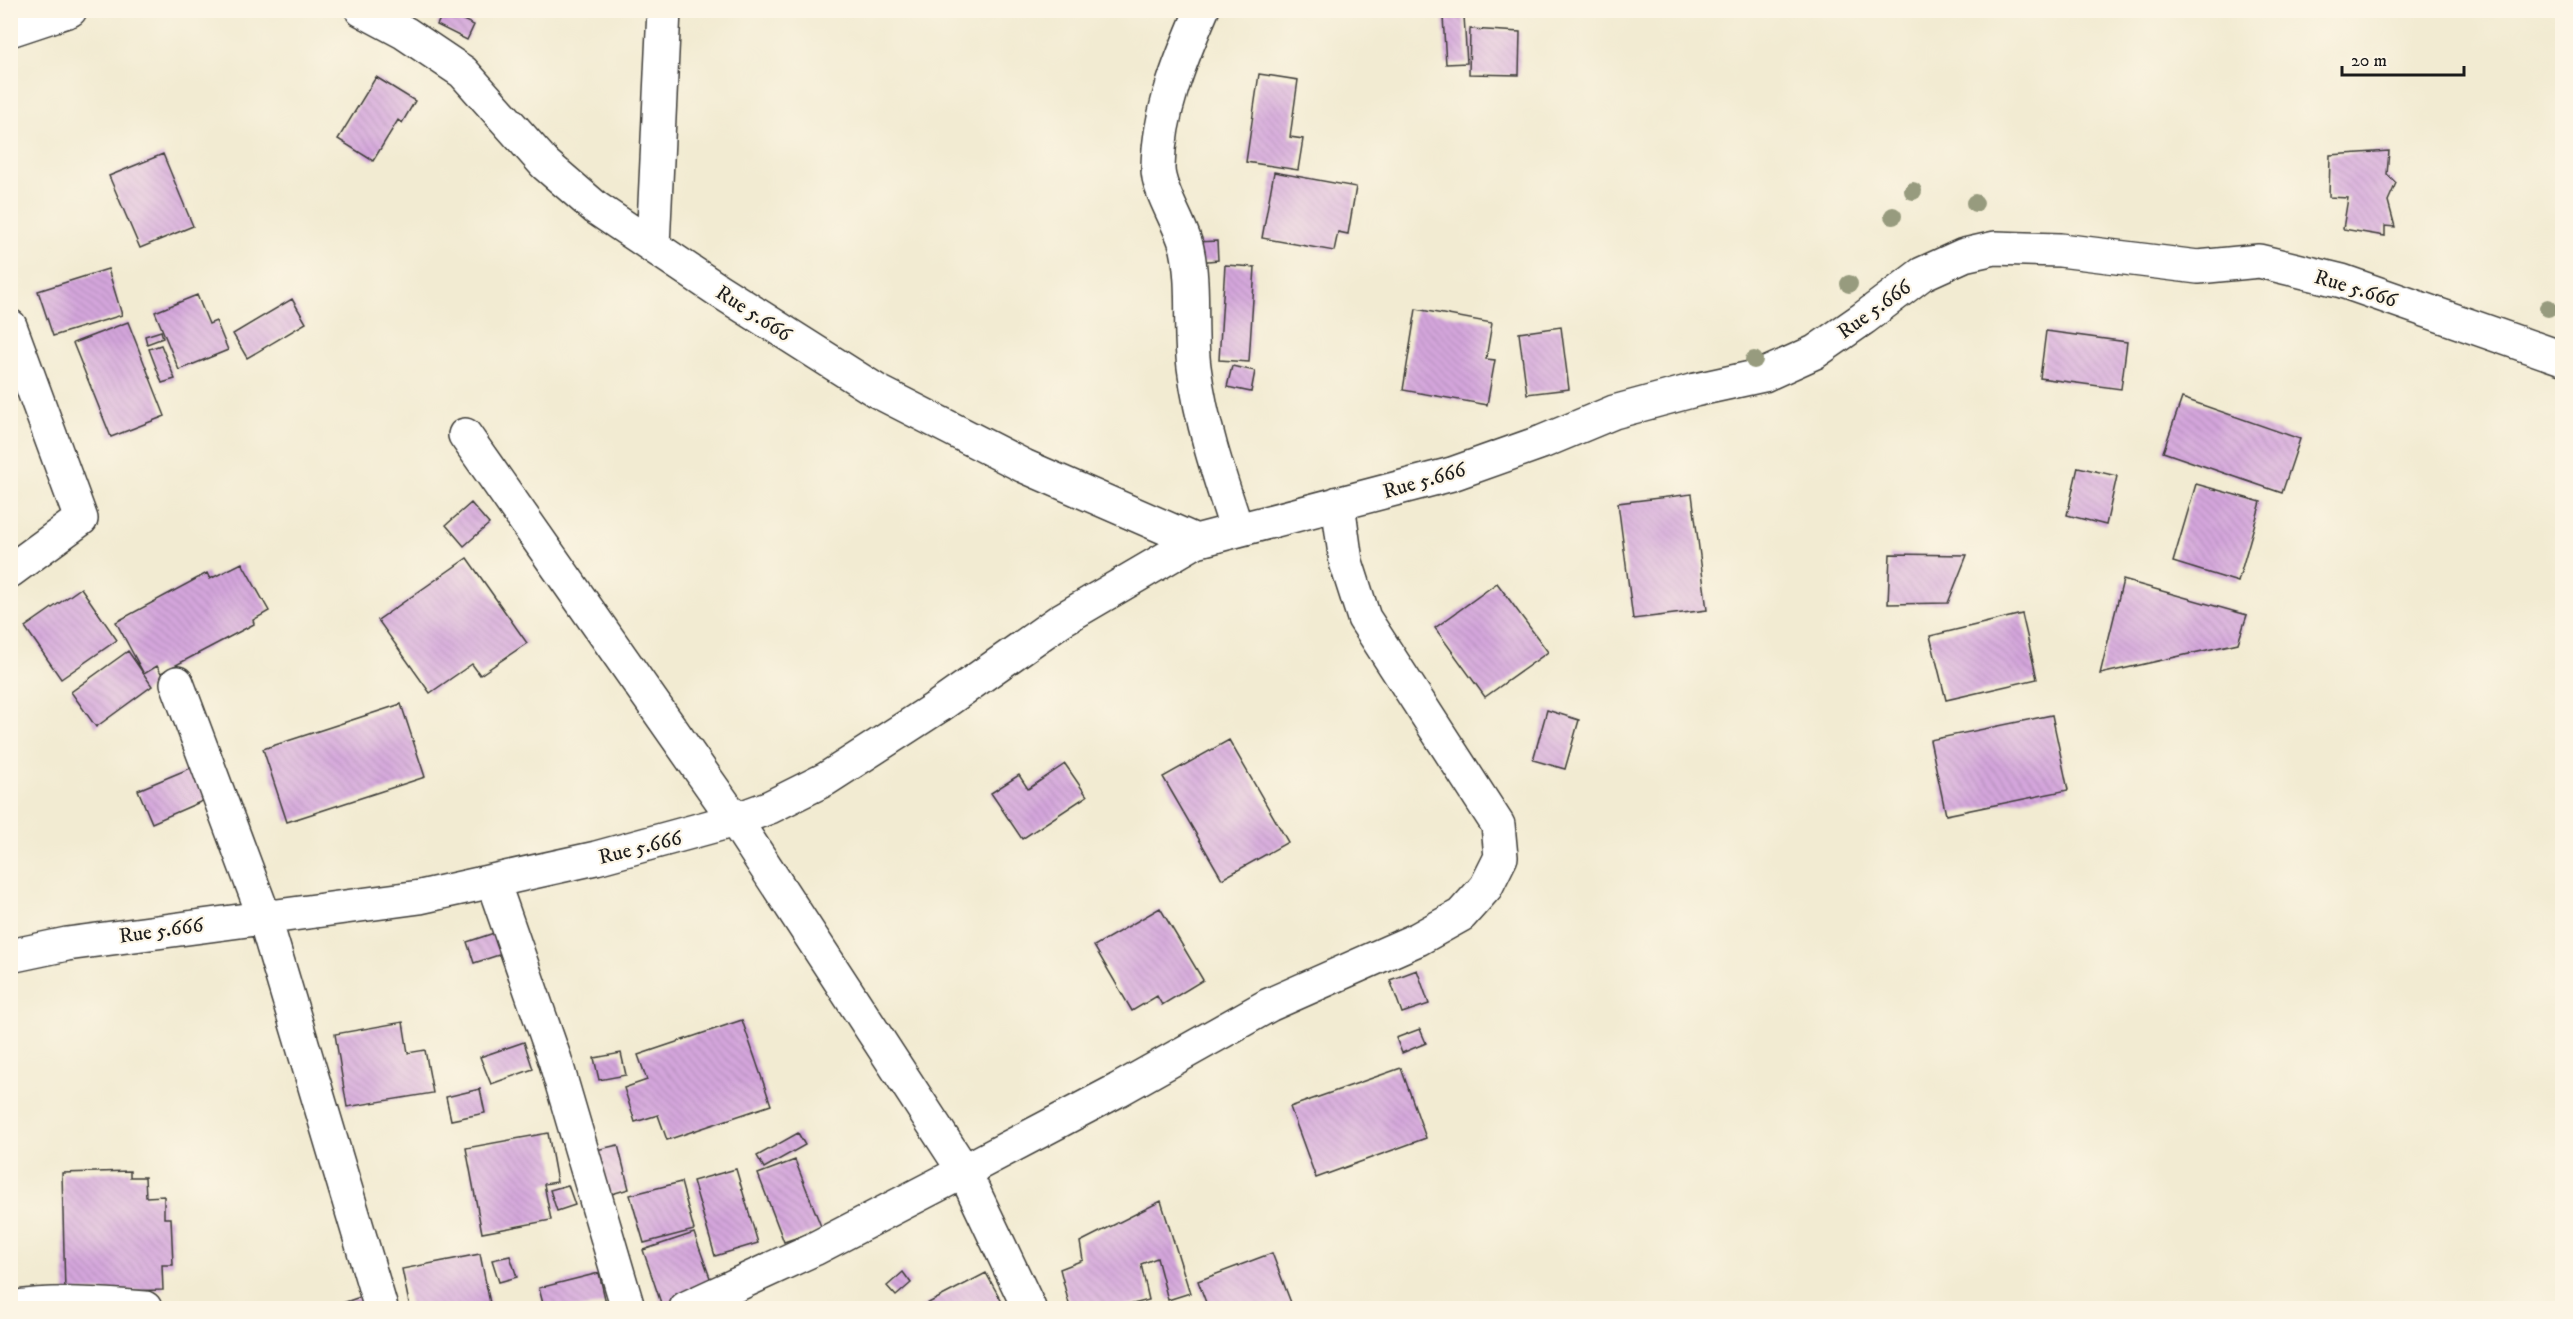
<svg xmlns="http://www.w3.org/2000/svg" width="2573" height="1319" viewBox="0 0 2573 1319" font-family="'IM FELL DW Pica',serif">
  <style>
    .building { fill: url(#building-back-hatch) }
    .lines { fill: none; stroke-linecap: round; stroke-linejoin: round }
    .minor-casing { stroke: #3c3b37; stroke-width: 36 }
    .minor { stroke: #fff; stroke-width: 33 }
    .tree { fill: #979b7e }
    .labels { text-anchor: middle; stroke-width: 4.5; stroke-linejoin: round; paint-order: stroke }
    .street-label { font-size: 21px; fill: #1c1c1c; stroke: #fcf5e5 }
  </style>
  <defs>
    <pattern id="building-back-hatch" width="6" height="6" patternUnits="userSpaceOnUse" patternTransform="scale(1.5)"><rect width="6" height="6" fill="#d4a6dc"/><path d="M-1 5l2 2M0 0l6 6M5-1l2 2" fill="none" stroke="#b58ebc"/></pattern>
  </defs>
  <rect width="100%" height="100%" fill="#fcf5e5"/>
  <filter id="ink" filterUnits="userSpaceOnUse"><feTurbulence type="fractalNoise" baseFrequency=".0167" numOctaves="2"/><feDisplacementMap in="SourceGraphic" scale="12" xChannelSelector="R" yChannelSelector="G"/><feConvolveMatrix kernelMatrix="1 2 1 2 8 2 1 2 1" color-interpolation-filters="sRGB"/></filter>
  <filter id="wash" filterUnits="userSpaceOnUse"><feTurbulence type="fractalNoise" baseFrequency=".008" numOctaves="4" result="noise"/><feDisplacementMap in="SourceGraphic" scale="24" xChannelSelector="R" yChannelSelector="G"/><feGaussianBlur stdDeviation="1.35" result="paint"/><feColorMatrix in="noise" values="0 0 0 0 0 0 0 0 0 0 0 0 0 0 0 0 0 1.4 0 .05"/><feComposite in="paint" operator="in"/></filter>
  <g filter="url(#wash)">
    <rect width="100%" height="100%" fill="#f2ebd2"/>
    <g id="blocks">
      <path class="building" d="M444 11 474 25 467 40 437 25Z
        M1464 16 1467 63 1446 64 1443 17Z
        M1470 29 1520 32 1519 75 1469 74Z
        M1259 74 1298 80 1290 137 1303 139 1298 170 1246 162Z
        M376 77 415 101 402 123 398 120 373 161 338 139Z
        M2389 151 2387 174 2396 183 2388 201 2395 227 2385 226V236L2343 229 2348 198 2329 197 2330 155Z
        M163 154 193 226 140 248 109 176Z
        M1274 172 1356 187 1348 234 1338 232 1334 251 1262 238Z
        M1217 241 1218 260 1198 262 1196 242Z
        M1225 265 1255 267 1249 362 1219 360Z
        M108 269 122 315 53 336 38 291Z
        M197 295 209 324 216 321 228 350 179 370 155 312Z
        M292 299 306 323 247 358 233 334Z
        M1416 309 1492 323 1486 359 1495 360 1487 405 1403 390Z
        M128 322 165 416 111 437 73 343Z
        M1561 327 1569 389 1527 394 1519 333Z
        M161 331 163 338 147 344 145 336Z
        M2046 331 2127 342 2121 389 2040 378Z
        M161 345 175 379 162 383 149 349Z
        M1232 366 1255 371 1251 392 1227 387Z
        M2182 398 2300 439 2282 493 2163 452Z
        M2078 467 2117 476 2106 525 2067 515Z
        M2196 484 2261 502 2238 582 2173 562Z
        M1692 494 1707 610 1633 619 1618 503Z
        M471 503 489 524 464 546 446 525Z
        M1890 554 1967 555 1948 603 1888 604Z
        M467 558 527 643 480 675 472 664 430 693 378 620Z
        M242 563 269 611 253 620 254 624 161 673 157 666 144 674 116 622 207 573 210 579Z
        M2123 580 2247 615 2238 643 2100 674Z
        M1497 583 1548 652 1485 697 1435 628Z
        M81 588 117 640 61 679 25 627Z
        M2022 614 2037 679 1946 700 1930 636Z
        M128 651 152 686 96 727 71 692Z
        M401 704 425 777 287 822 263 749Z
        M1547 710 1579 720 1565 769 1533 760Z
        M2052 715 2068 790 1946 815 1930 740Z
        M1229 740 1288 842 1222 879 1163 777Z
        M1065 764 1087 796 1022 839 991 793 1019 775 1028 789Z
        M193 767 207 799 152 823 138 790Z
        M1160 908 1203 980 1162 1005 1157 996 1132 1011 1094 946Z
        M497 932 505 953 474 963 467 942Z
        M1417 970 1429 1004 1402 1013 1390 980Z
        M742 1020 771 1105 667 1140 658 1115 635 1122 624 1088 647 1080 638 1055Z
        M403 1022 408 1053 425 1050 433 1093 347 1107 335 1034Z
        M1420 1029 1426 1043 1402 1053 1396 1038Z
        M524 1042 533 1069 491 1084 480 1057Z
        M621 1053 626 1075 599 1080 594 1058Z
        M1401 1068 1426 1138 1316 1178 1290 1107Z
        M480 1089 485 1113 451 1120 446 1097Z
        M548 1133 557 1182 544 1184 551 1220 482 1233 466 1148Z
        M798 1133 805 1145 764 1168 757 1156Z
        M618 1145 629 1189 608 1195 596 1150Z
        M795 1160 822 1229 784 1242 758 1174Z
        M736 1169 758 1243 715 1256 693 1181Z
        M130 1171V1177H145L146 1197 164 1196V1218H171L173 1265H162L163 1290 65 1292 62 1173Z
        M681 1182 694 1230 644 1243 630 1195Z
        M568 1185 575 1205 557 1211 550 1190Z
        M1161 1201 1190 1293 1168 1300 1157 1258 1141 1264 1149 1300 1117 1308H1070L1060 1269 1083 1260 1080 1242Z
        M694 1233 714 1289 662 1306 643 1250Z
        M1272 1253 1293 1308H1208L1198 1281Z
        M480 1254 491 1308H410L402 1269Z
        M510 1256 517 1277 499 1282 492 1260Z
        M903 1272 911 1283 896 1296 887 1286Z
        M599 1273 606 1303 584 1308H544L539 1288Z
        M986 1273 1003 1304 994 1308H919Z
        M366 1295 371 1308H328Z"/>
    </g>
  </g>
  <g filter="url(#ink)">
    <use href="#blocks" fill-opacity="0" stroke="#3c3b37" stroke-width="1.5"/>
    <g class="lines">
      <defs>
        <path id="minor" d="M362 10 405 33 463 72 545 164 596 208 718 290 877 391 1024 466 1196 541 1452 474 1542 442 1614 412 1695 390 1764 375 1815 352 1864 318 1922 274 1964 255 1995 248 2060 250 2198 267 2259 261 2342 281 2562 358
          M1202 10C1180 61 1159 112 1158 167 1157 190 1182 225 1187 249 1195 287 1189 328 1194 367 1201 423 1219 476 1237 530
          M10 30 70 10
          M653 246 664 10
          M10 326 81 519 10 571
          M465 435 735 820 964 1171 1029 1308
          M177 683 264 916 381 1308
          M493 882 555 1060 628 1308
          M10 956 67 944 420 897 596 858 735 820 770 807 826 779 939 706 1061 620 1196 541
          M10 1308C54 1301 101 1304 145 1308
          M686 1308 814 1249 947 1180 1118 1090 1269 1005 1418 939 1461 915 1486 887 1501 857 1498 825 1364 618 1346 562 1338 503"/>
      </defs>
      <use href="#minor" class="minor-casing"/>
      <use href="#minor" class="minor"/>
    </g>
    <g class="tree">
      <circle cx="1913" cy="191" r="9"/>
      <circle cx="1975" cy="203" r="9"/>
      <circle cx="1893" cy="216" r="9"/>
      <circle cx="1849" cy="284" r="9"/>
      <circle cx="2548" cy="308" r="9"/>
      <circle cx="1754" cy="360" r="9"/>
    </g>
  </g>
  <g class="labels">
    <g class="street-label">
      <text transform="translate(2356 288) rotate(17)" y="7">Rue 5.666</text>
      <text transform="translate(1874 309) rotate(-36)" y="7">Rue 5.666</text>
      <text transform="translate(754 313) rotate(33)" y="7">Rue 5.666</text>
      <text transform="translate(1424 480) rotate(-16)" y="7">Rue 5.666</text>
      <text transform="translate(640 847) rotate(-14)" y="7">Rue 5.666</text>
      <text transform="translate(161 930) rotate(-8)" y="7">Rue 5.666</text>
    </g>
  </g>
  <rect width="2573" height="1319" fill="none" stroke="#fcf5e5" stroke-width="36"/>
  <path d="M2342 66v9h122v-9" fill="none" stroke="#1c1c1c" stroke-width="3"/>
  <text x="2351" y="66" font-size="18" fill="#1c1c1c" stroke="#fcf5e5" stroke-width="4.5" paint-order="stroke">20 m</text>
</svg>
